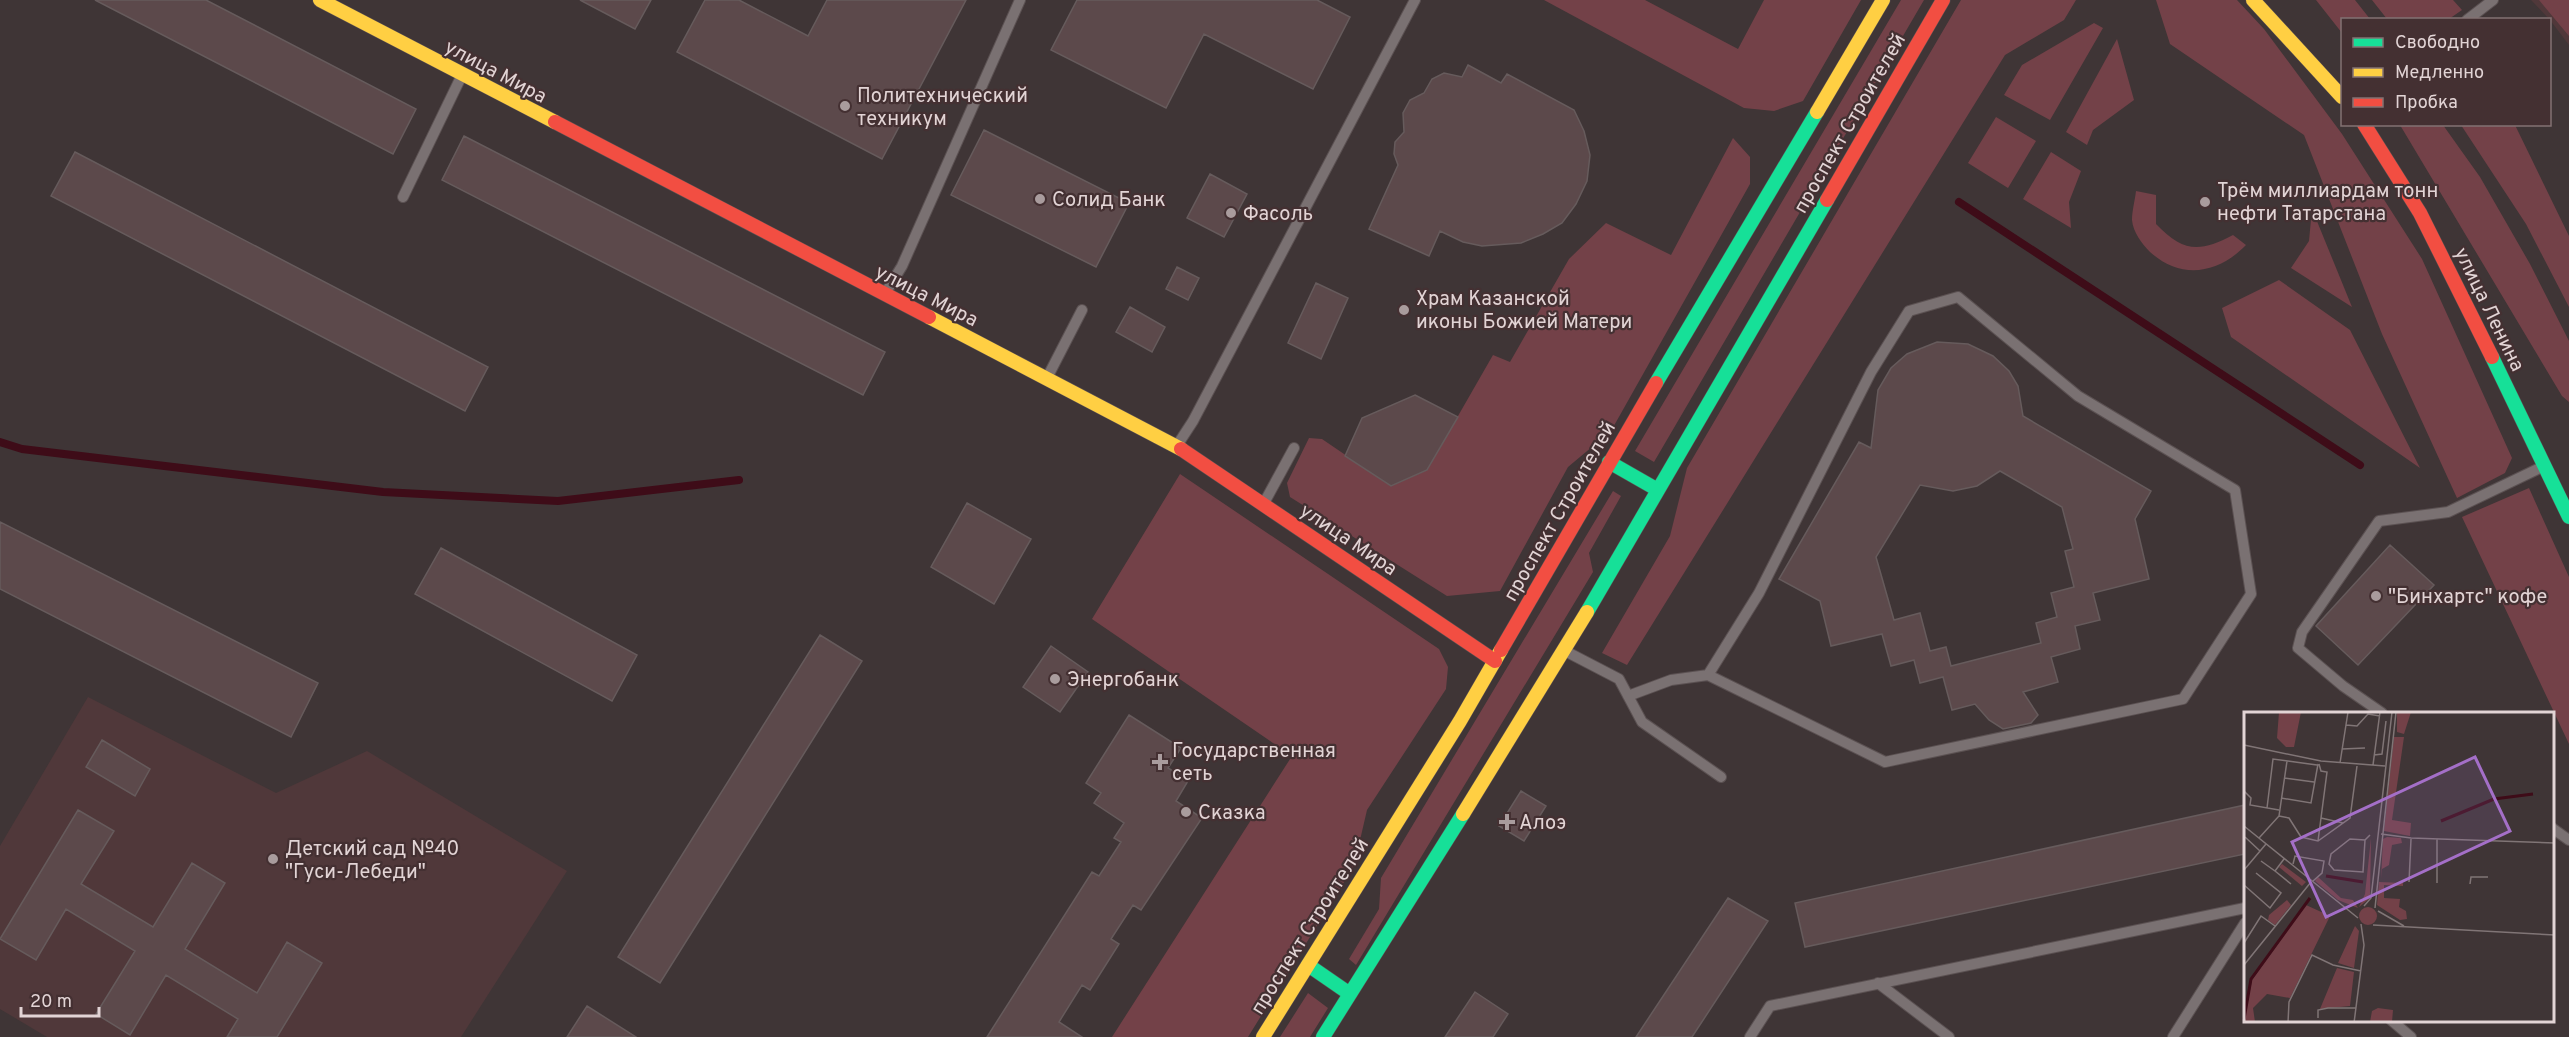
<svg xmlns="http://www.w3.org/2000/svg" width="2569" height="1037" viewBox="0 0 2569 1037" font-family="Overpass,sans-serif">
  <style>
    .built { fill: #50383a }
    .green { fill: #734148 }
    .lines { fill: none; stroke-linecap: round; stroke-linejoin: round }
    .stream { stroke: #3e0c18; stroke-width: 8 }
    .building { fill: #5c494b; stroke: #665b5c; stroke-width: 1.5; fill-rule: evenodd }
    .lane-casing { stroke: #5b5152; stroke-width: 12 }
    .fast-casing { stroke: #5b5152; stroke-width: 15 }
    .slow-casing { stroke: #5b5152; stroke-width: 15 }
    .jam-casing { stroke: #5b5152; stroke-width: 15 }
    .lane { stroke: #7a7172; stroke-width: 10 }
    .fast { stroke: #16e098; stroke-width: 14 }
    .slow { stroke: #ffcf43; stroke-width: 14 }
    .jam { stroke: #f24e42; stroke-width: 14 }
    .poi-dot { fill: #a99c9d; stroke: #443032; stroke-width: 2 }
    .labels { text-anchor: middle; stroke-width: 4.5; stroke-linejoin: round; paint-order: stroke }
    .street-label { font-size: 20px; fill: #e2d4d5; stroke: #443032 }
    .poi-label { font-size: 20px; fill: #e2d4d5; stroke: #443032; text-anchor: start }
    .inset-river { fill: none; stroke: #3e0c18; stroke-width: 3 }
    .inset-road { fill: none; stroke: #807576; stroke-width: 1.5 }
    .view { fill: #a46fc8; fill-opacity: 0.15; stroke: #a46fc8; stroke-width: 3 }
    .inset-edge { fill: none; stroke: #e2d4d5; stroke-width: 3 }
  </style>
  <rect width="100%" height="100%" fill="#3f3536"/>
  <path class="built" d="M2531 0H2569V45L2550 20Z
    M88 697 276 793 367 751 567 871 461 1037H47L0 1009V846Z"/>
  <path class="green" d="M1544 0H1645L1738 49 1764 0H1861L1803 101 1774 111 1744 108Z
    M1901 0H1924L1654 462 1635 451Z
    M1961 0H2076L2064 20 2005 55 1627 665 1602 653 1670 536 1687 468Z
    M2156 0H2237L2264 29 2342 134 2422 259 2512 458 2505 473 2457 498 2382 334 2304 135 2170 44Z
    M2316 0H2355L2370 19 2342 20V33Z
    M2372 0H2453L2462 10 2449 19H2387Z
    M2539 0H2569V36Z
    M2094 23 2103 28 2050 120 2004 95 2022 65Z
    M2117 39 2134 100 2093 130 2087 145 2066 132Z
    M1996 117 2036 141 2008 188 1968 163Z
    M2400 125H2443L2480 177 2530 264 2569 341V402L2562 396Z
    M2461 125H2515L2569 236V307L2526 224Z
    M1733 138 1750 157V184L1611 431 1568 467 1500 591 1447 596 1290 497 1287 483 1309 438 1322 439 1391 486 1427 470 1493 355 1510 362 1569 259 1606 223 1671 255Z
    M2051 152 2081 171 2069 202 2071 228 2023 199Z
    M2136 191 2156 195V224C2183 252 2199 253 2233 235L2246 245C2218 274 2181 280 2150 252 2142 244 2133 232 2132 220 2132 211 2135 200 2136 191Z
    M2312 209 2352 307 2291 268 2309 241Z
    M2279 280 2350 330 2420 468 2231 337 2222 308Z
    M1180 474 1439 649 1448 667 1446 689 1367 810 1354 866 1248 1037H1112L1292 756 1092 619Z
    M2529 488 2569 577V744L2462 517Z
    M1613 491 1621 496 1589 553 1593 572 1356 965 1349 959 1379 909 1381 878Z
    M1308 993 1328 1008 1310 1037H1280Z"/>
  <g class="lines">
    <path class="stream" d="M1959 202 2360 465
      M0 442 22 449 383 492 558 501 739 480"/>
  </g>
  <path class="building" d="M95 0H206L416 109 393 154Z
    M580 0H651L635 29Z
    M705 0H739L808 36 827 0H966L882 159 677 52Z
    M1077 0H1317L1350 17 1313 89 1204 34 1166 108 1051 50Z
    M1468 65 1501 83 1507 74 1574 110 1584 131 1590 155 1587 181 1576 204 1562 223 1543 234 1521 243 1482 246 1463 242 1440 231 1429 256 1369 229 1398 165 1394 154 1395 142 1404 132 1403 113 1410 100 1424 93 1432 79 1444 73 1462 77Z
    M984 130 1129 203 1096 267 951 195Z
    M464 136 885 352 863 395 442 180Z
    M75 152 488 367 465 411 51 196Z
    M1210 174 1247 194 1224 237 1187 218Z
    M1177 267 1199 278 1188 300 1166 289Z
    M1316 283 1348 298 1321 359 1288 343Z
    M1130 307 1165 327 1152 352 1116 332Z
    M1937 342 1968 344 1993 356 2009 371 2018 386 2023 416 2151 491 2135 519 2149 579 2093 593 2100 620 2075 626 2080 649 2051 657 2058 682 2023 692 2038 715 2031 723 2003 729 1989 720 1975 704 1952 710 1943 677 1920 683 1914 660 1891 666 1882 634 1831 646 1820 601 1779 579 1859 442 1871 448 1878 390 1891 368 1907 354ZM2000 471 2062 507 2073 549 2065 551 2074 587 2051 593 2057 617 2036 623 2041 643 1951 666 1946 647 1930 651 1920 613 1894 620 1876 557 1920 485 1953 491 1977 486Z
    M1415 395 1458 417 1427 470 1391 486 1345 456 1362 418Z
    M967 503 1031 539 994 604 931 567Z
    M0 522 318 683 291 737 0 589Z
    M2390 545 2434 585 2358 665 2316 626Z
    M441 548 637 655 612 701 415 594Z
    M820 635 862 661 660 983 618 957Z
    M1051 646 1088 672 1060 712 1023 687Z
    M1129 715 1181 748 1168 768 1188 781 1176 801 1202 818 1141 910 1133 905 1111 939 1119 944 1090 990 1082 985 1059 1022 1082 1037H987L1092 872 1099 876 1121 842 1114 838 1124 823 1094 803 1101 793 1086 783Z
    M102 740 150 769 135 796 86 767Z
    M1521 791 1546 806 1524 841 1499 826Z
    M2245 805V854L1805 947 1795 903Z
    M78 810 114 831 81 884 153 927 192 863 225 883 185 949 257 993 287 942 322 963 277 1037H227L238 1019 166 975 130 1035 96 1014 135 951 66 909 36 960 0 939Z
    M1728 898 1768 921 1692 1037H1636Z
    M1475 992 1508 1014 1493 1037H1445Z
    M587 1006 636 1037H567Z"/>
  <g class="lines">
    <defs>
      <path id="lane" d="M2467 20 2493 0
        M403 197 462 75
        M886 292 902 266 1020 0
        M1048 376 1082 310
        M1178 444 1193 421 1415 0
        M1264 503 1294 448
        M1567 652 1619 679 1642 722 1721 777
        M1628 696 1671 680 1708 675 1885 762 2183 699 2251 594 2235 490 2078 396 1958 297 1909 311 1871 372 1759 593 1708 675
        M2382 713 2343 686 2298 648 2302 632 2379 521 2448 512 2542 467
        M2552 828 2569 840
        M1878 983 1949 1037
        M2391 1020 2411 1037
        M1750 1037 1770 1006 2245 908
        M2173 1037 2245 923"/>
      <path id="fast" d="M2492 357 2569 517
        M1656 383 1817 112
        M1609 462 1658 490
        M1587 612 1827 200
        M1308 965 1350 994
        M1323 1037 1463 814"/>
      <path id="slow" d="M320 0 555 122
        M2253 0 2342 97
        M1817 112 1883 0
        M929 317 1181 449
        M1463 814 1587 612
        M1263 1037 1460 721 1501 650"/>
      <path id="jam" d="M555 122 929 317
        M2364 124 2420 213 2492 357
        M1827 200 1943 0
        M1181 449 1495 661
        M1501 650 1656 383"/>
    </defs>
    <use href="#lane" class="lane-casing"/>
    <use href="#fast" class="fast-casing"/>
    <use href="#slow" class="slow-casing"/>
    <use href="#jam" class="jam-casing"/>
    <use href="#lane" class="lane"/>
    <use href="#fast" class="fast"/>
    <use href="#slow" class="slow"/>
    <use href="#jam" class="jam"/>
  </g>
  <g class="poi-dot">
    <circle cx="845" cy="106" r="6"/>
    <circle cx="1040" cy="199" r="6"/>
    <circle cx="2205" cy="202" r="6"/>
    <circle cx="1231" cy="213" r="6"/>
    <circle cx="1404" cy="310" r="6"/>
    <circle cx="2376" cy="596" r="6"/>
    <circle cx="1055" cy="679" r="6"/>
    <path d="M1157 753h6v6h6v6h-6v6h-6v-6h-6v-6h6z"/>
    <circle cx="1186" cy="812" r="6"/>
    <path d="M1504 813h6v6h6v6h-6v6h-6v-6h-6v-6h6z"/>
    <circle cx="273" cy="859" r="6"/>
  </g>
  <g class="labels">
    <g class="street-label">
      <text transform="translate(496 71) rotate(28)" y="7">улица Мира</text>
      <text transform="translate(1849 123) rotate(-60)" y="7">проспект Строителей</text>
      <text transform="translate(927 295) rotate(27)" y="7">улица Мира</text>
      <text transform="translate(2490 309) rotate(64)" y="7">улица Ленина</text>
      <text transform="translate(1559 511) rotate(-60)" y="7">проспект Строителей</text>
      <text transform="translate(1349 539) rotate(34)" y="7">улица Мира</text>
      <text transform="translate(1309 926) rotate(-58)" y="7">проспект Строителей</text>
    </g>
    <g class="poi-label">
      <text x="857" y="102">Политехнический<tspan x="857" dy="23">техникум</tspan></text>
      <text x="2217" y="197">Трём миллиардам тонн<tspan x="2217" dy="23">нефти Татарстана</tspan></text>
      <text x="1052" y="206">Солид Банк</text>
      <text x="1243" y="220">Фасоль</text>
      <text x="1416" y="305">Храм Казанской<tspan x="1416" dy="23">иконы Божией Матери</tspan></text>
      <text x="2388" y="603">"Бинхартс" кофе</text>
      <text x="1067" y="686">Энергобанк</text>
      <text x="1172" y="757">Государственная<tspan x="1172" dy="23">сеть</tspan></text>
      <text x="1198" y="819">Сказка</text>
      <text x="1519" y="829">Алоэ</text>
      <text x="285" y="855">Детский сад №40<tspan x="285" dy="23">"Гуси-Лебеди"</tspan></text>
    </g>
  </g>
  <g transform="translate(2244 712)">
    <rect width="310" height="310" fill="#3f3536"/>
    <path d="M35 0H57L50 35H42L33 26ZM153 0H167L160 22 153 20ZM150 25H160L148 108 167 111 166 124 140 119ZM143 125 157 126 158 131 148 133 145 153 138 157 137 167 139 127ZM127 126 126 186 115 195 121 182ZM38 152 62 170 58 174 35 155ZM74 165 97 186 109 188 114 196 94 188 71 169ZM135 170 159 171V174L140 173V186L156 187 155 195 162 199 163 207 156 208 133 193ZM43 188 47 193 31 213 24 208 25 203ZM62 193 86 204 46 286 23 282 9 296 11 310H0L8 268ZM115 204a9 9 0 1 1 18 0a9 9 0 1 1-18 0ZM111 214 115 219 110 256 94 251ZM93 256 110 260 106 294 76 297ZM134 296 149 298 148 310H126L128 299Z" fill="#734148"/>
    <path class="inset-river" d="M197 109 250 87 289 82M82 164 119 170M0 307 7 267 66 186"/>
    <path class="inset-road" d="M102 13 113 14 124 2 136 4M0 33 77 49 141 54M98 37 121 36M130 43 138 42 142 9M96 51 104 0M129 53 136 0M40 66 70 70M0 79 7 86 6 93 35 98M37 86 67 91 74 52M23 96 29 47 73 53M35 104 45 106 57 125 74 129 106 106 113 54M77 106 99 111M0 114 114 206M137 122 167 126 311 131M1 125 16 139M15 126 35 104 43 49M193 127V171M121 128 119 160 90 158 85 152 87 142 106 127 121 128 126 123M74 129 83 60 77 59 75 52M17 149 31 159 40 147M49 152 51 144 80 149 78 161 69 169M0 158 22 132M31 159 47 172M165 170 167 127M226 172 227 165H244M0 173 26 196 37 181 12 161M120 194 127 186 148 0M131 196 152 0M134 199 160 214M129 213 311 223M0 231 17 204 31 214M0 253 67 170M74 306V298L84 296H112M44 311 45 290 68 243 89 253 117 259M110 311 120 233 117 212"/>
    <path class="view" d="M231 45 266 119 82 205 48 130Z"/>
    <rect width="310" height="310" class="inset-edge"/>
  </g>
  <rect x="2341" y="18" width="210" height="108" fill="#443032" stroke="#837273" stroke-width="1.5"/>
  <rect x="2353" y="38" width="30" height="9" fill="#16e098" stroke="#837273" stroke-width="1.5"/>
  <text x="2395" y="48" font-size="18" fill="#e2d4d5">Свободно</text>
  <rect x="2353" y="68" width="30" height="9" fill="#ffcf43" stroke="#837273" stroke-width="1.5"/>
  <text x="2395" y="78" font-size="18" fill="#e2d4d5">Медленно</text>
  <rect x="2353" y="98" width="30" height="9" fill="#f24e42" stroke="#837273" stroke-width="1.5"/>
  <text x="2395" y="108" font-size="18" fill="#e2d4d5">Пробка</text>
  <path d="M21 1007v9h78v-9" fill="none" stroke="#e2d4d5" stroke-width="3"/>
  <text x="30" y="1007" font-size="18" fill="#e2d4d5" stroke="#443032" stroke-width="4.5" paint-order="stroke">20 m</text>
</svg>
